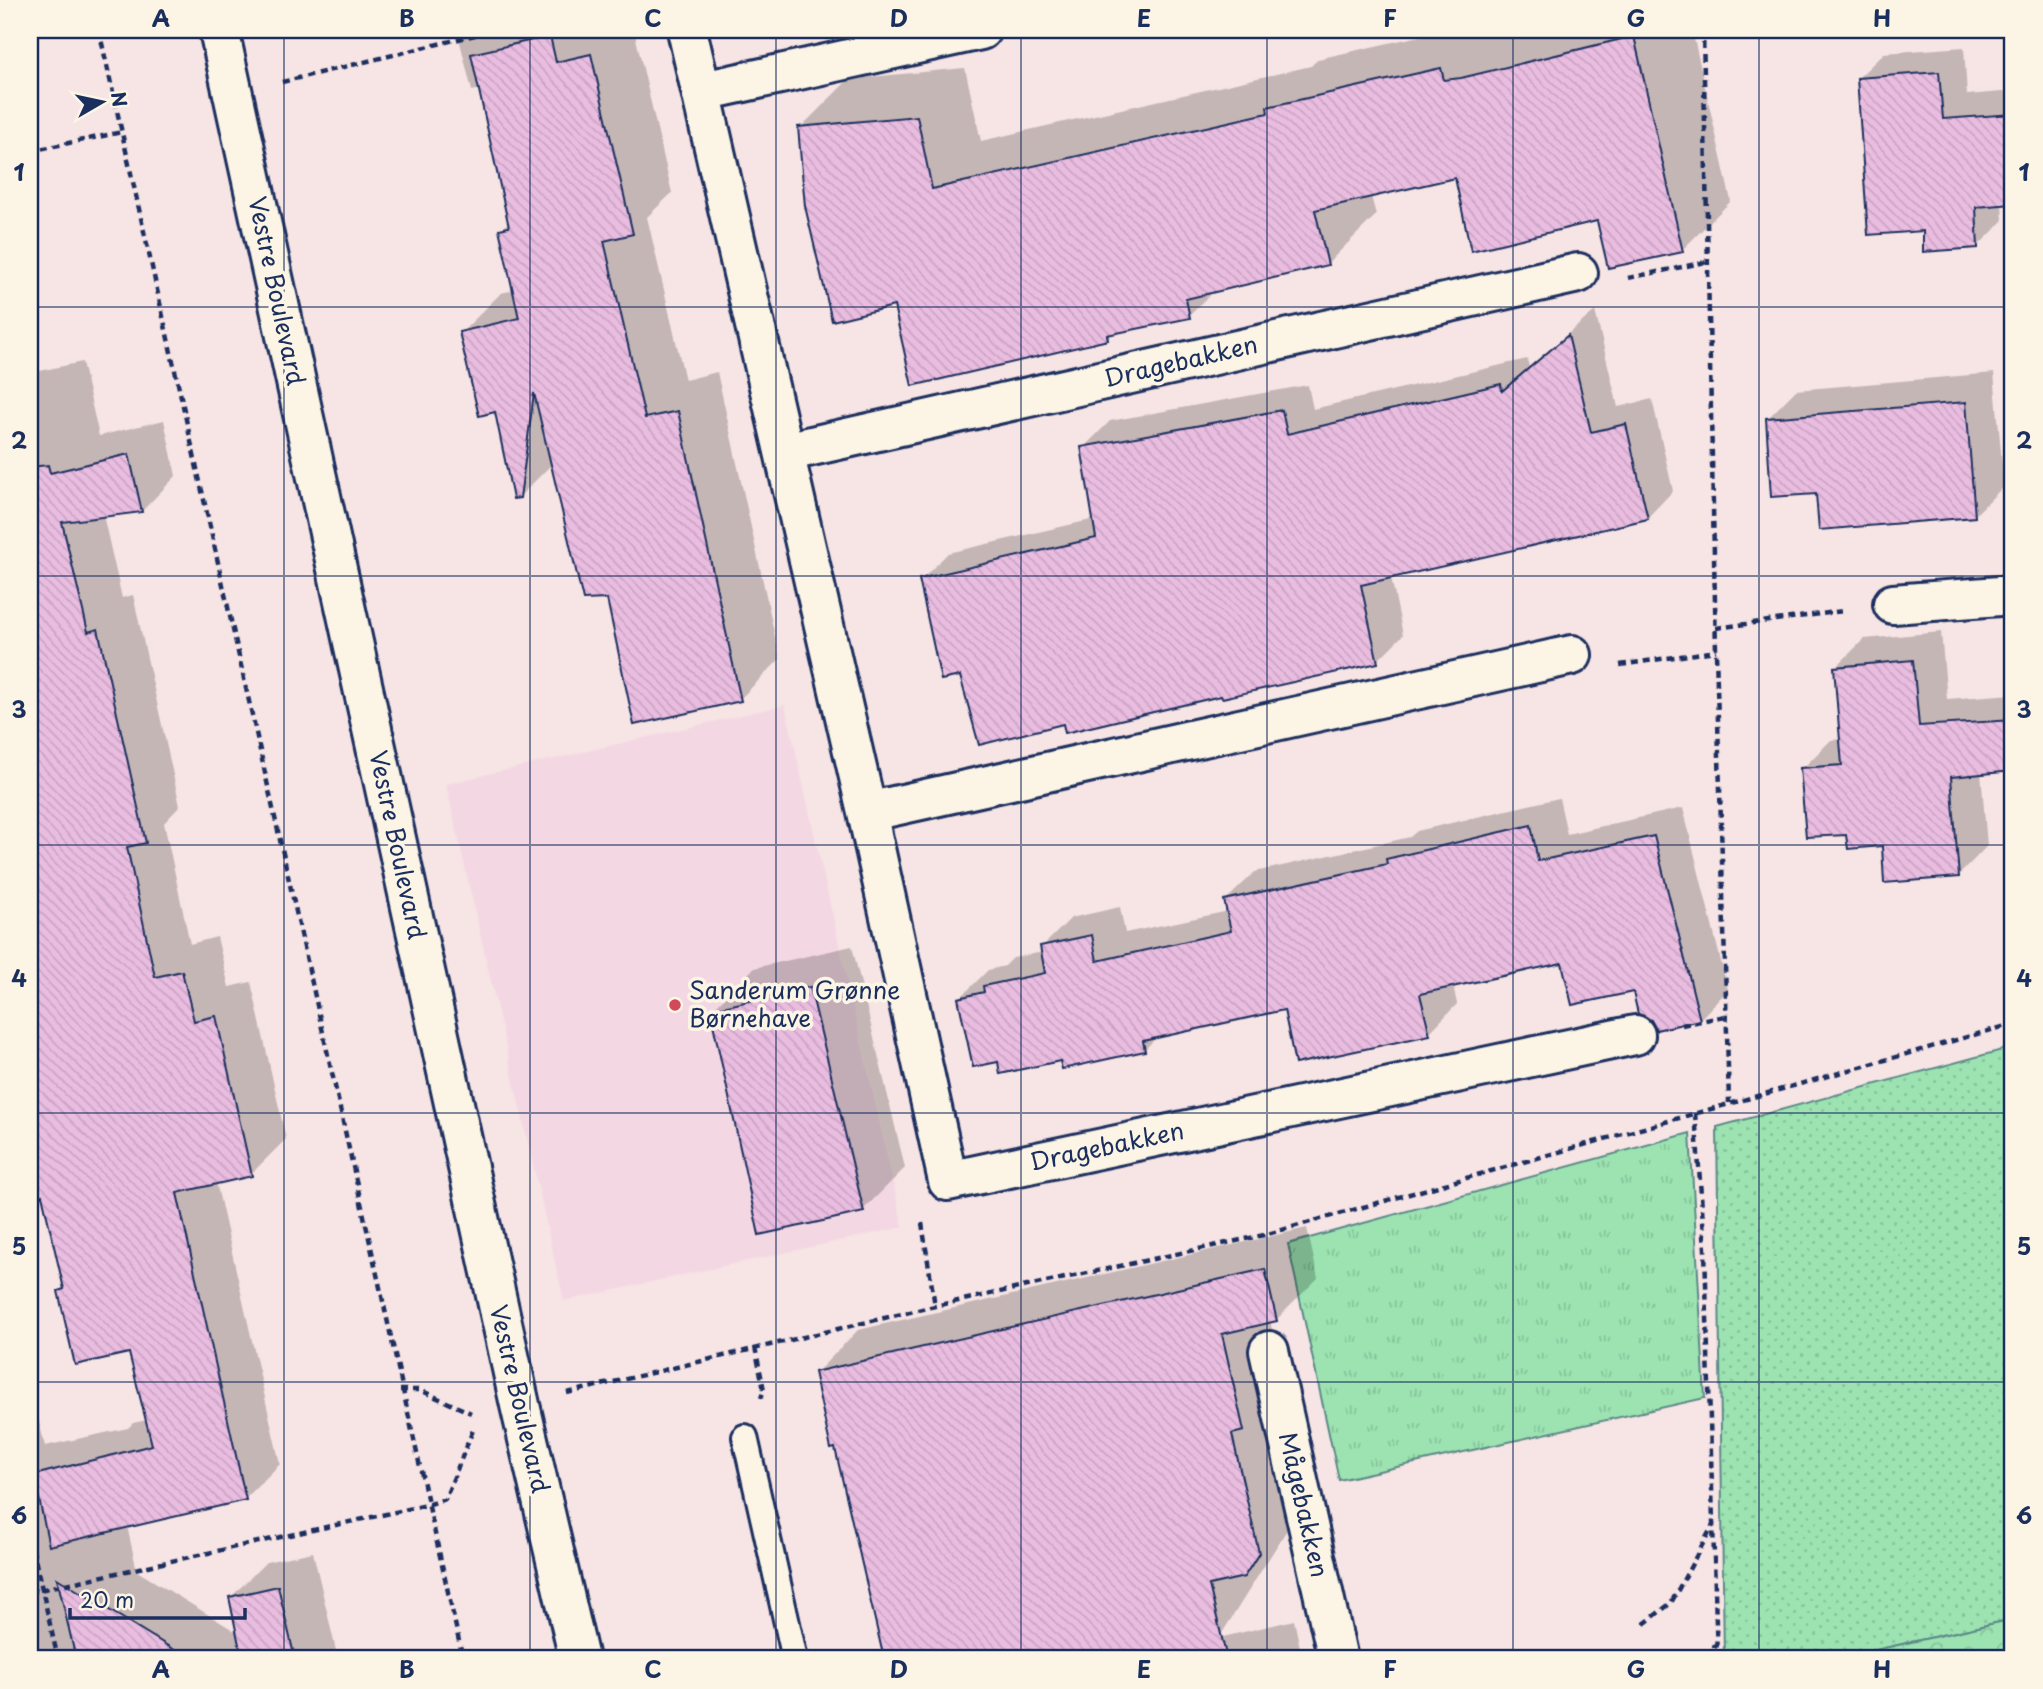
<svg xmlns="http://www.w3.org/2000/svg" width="2043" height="1689" viewBox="0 0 2043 1689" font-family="'Playpen Sans',sans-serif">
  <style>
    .built { fill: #f3d8e3 }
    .grass { fill: url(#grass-dots); stroke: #5c8988; stroke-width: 2 }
    .forest { fill: url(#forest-crowns); stroke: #5c8988; stroke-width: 2 }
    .park { fill: url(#park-tufts); stroke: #5c8988; stroke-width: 2 }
    .shadow { fill: #0003 }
    .building { fill: url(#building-back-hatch); stroke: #1b2f5e; stroke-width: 2 }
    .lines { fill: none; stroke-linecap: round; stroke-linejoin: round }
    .service-casing { stroke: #1b2f5e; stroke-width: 30 }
    .minor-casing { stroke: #1b2f5e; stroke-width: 44 }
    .tertiary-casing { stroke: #1b2f5e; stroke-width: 44 }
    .path { stroke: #1b2f5e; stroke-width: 4.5; stroke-dasharray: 7 5; stroke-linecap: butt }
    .service { stroke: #fcf5e5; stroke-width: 24 }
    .minor { stroke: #fcf5e5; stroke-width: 38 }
    .tertiary { stroke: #fcf5e5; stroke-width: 38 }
    .grid { fill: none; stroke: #1b2f5e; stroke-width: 2; stroke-opacity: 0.55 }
    .poi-dot { fill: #d1495b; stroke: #fcf5e5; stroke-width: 2.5 }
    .labels { text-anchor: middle; stroke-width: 7; stroke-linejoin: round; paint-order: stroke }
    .street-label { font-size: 24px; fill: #1b2f5e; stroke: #fcf5e5 }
    .poi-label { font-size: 24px; fill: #1b2f5e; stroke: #fcf5e5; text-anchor: start }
    .neatline { fill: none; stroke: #1b2f5e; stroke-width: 2.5 }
    .grid-label { font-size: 23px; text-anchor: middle; font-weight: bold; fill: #1b2f5e }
  </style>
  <defs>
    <pattern id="grass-dots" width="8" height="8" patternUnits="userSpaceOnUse" patternTransform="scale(1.75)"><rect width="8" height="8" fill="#9ce3b1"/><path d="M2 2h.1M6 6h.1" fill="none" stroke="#86c39b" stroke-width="1.8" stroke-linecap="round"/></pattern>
    <pattern id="forest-crowns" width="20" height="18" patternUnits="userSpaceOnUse" patternTransform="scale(1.75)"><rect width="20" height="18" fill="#9ce3b1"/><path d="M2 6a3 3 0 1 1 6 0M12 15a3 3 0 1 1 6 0" fill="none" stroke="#86c39b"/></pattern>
    <pattern id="park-tufts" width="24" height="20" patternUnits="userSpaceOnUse" patternTransform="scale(1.75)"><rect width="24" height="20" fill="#9ce3b1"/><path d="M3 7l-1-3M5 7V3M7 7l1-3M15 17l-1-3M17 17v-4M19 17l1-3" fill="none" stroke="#86c39b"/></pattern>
    <pattern id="building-back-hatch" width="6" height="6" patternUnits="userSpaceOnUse" patternTransform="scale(1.75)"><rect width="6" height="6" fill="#eabde0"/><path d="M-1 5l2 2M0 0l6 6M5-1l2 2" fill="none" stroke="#c8a3c3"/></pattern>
  </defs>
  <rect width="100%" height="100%" fill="#f7e4e4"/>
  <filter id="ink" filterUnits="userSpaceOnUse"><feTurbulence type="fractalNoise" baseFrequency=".0143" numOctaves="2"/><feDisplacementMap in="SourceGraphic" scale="14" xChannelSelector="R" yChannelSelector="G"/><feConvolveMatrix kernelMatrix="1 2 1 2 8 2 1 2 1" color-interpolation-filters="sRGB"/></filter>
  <g filter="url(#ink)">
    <path class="built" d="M785 705 903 1227 564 1301 446 784Z"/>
    <path class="grass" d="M2013 1047V1619L1836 1659H1724L1717 1127Z"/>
    <path class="forest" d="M2013 1619V1659H1836Z"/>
    <path class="park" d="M1690 1133 1705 1398 1339 1480 1288 1244Z"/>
    <path class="shadow" d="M457 30H634L672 193 647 217 685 380 717 372 780 659 740 699 608 597 552 464 519 497 496 410 461 333 501 293 514 290 501 230 510 221 481 89 472 91Z
      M1446 30H1692L1731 201 1682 250 1599 219 1456 176 1371 196 1376 215 1327 264 1214 291 1189 316 1114 332 1107 339 895 304 800 128 849 79 965 68 981 141 1311 66 1318 59Z
      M1964 47 1967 95 2013 91V202L2002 203 2003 221 1977 247 1925 229 1858 78 1884 53Z
      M1595 311 1618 407 1652 399 1673 491 1647 518 1391 577 1403 635 1377 661 1065 722 961 674 921 580 948 553 1095 519 1083 448 1110 421 1308 385 1313 409 1527 359 1529 367Z
      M82 362 99 436 164 420 176 476 142 511 103 515 122 598 133 595 180 806 164 823 190 944 217 937 229 987 251 982 286 1139 251 1174 216 1182 280 1464 245 1499 127 1526 137 1571 238 1633 231 1597 266 1562 313 1552 338 1659H30V1385L45 1446 128 1428 133 1423 147 1420 130 1351 60 1291 65 1286 43 1193 39 1194 30 1156V373Z
      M1994 373 2004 486 1975 515 1767 419 1796 390Z
      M1941 632 1947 699 2013 694V770L1981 772 1987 846 1959 875 1848 833 1802 769 1831 740 1842 739 1835 668 1864 639Z
      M1559 798 1567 834 1683 808 1728 990 1700 1019 1563 961 1453 985 1457 1004 1429 1033 1285 1008 1158 1036 1144 1050 1061 1058 999 1060 960 998 988 970 1005 966 1013 958 1043 952 1042 947 1071 918 1120 907 1125 933 1229 911 1226 900 1255 872 1410 837 1417 831Z
      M852 946 905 1168 863 1210 711 1011 754 968Z
      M1307 1228 1318 1278 1276 1320 1270 1321 1286 1387 1300 1509 1219 1638 1294 1620 1301 1652 1320 1648 1323 1659H885L837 1446 816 1373 858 1330Z"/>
    <path class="building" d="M550 36 556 62 591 54 633 234 604 241 645 418 678 411 741 701 634 725 607 599 583 600 534 393 520 498 513 499 495 412 479 416 459 332 519 318 499 229 509 227 471 54Z
      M1634 36 1683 252 1608 268 1597 221 1471 251 1455 178 1315 210 1328 265 1186 299 1190 318 1107 335 1108 340 912 386 894 306 832 321 805 206 798 127 917 116 932 189 1268 113 1267 107 1441 68 1444 80 1461 78Z
      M1939 72 1943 119 2013 114V204L1976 207 1978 248 1923 252V231L1868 235 1857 78Z
      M1568 335 1591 432 1626 424 1648 519 1361 585 1378 663 1222 698 1221 696 1065 733 1063 724 979 745 960 676 941 680 919 579 1096 538 1081 447 1282 410 1287 434 1501 384 1502 391Z
      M1966 402 1975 517 1819 530 1816 494 1771 497 1766 418Z
      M129 454 142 512 62 522 88 632 98 629 146 843 127 847 155 977 182 971 194 1021 216 1016 252 1176 177 1193 246 1500 49 1546 34 1475 152 1445 129 1353 75 1365 58 1291 64 1289 42 1195 37 1196 30 1164V467L48 465 50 473Z
      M1913 660 1919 726 2013 720V771L1951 777 1959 877 1884 883 1882 846 1848 849 1846 835 1806 837 1800 768 1842 765 1834 667Z
      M1531 825 1538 861 1654 836 1700 1020 1656 1030 1651 1020 1638 1014 1633 992 1572 1005 1562 963 1420 994 1430 1035 1295 1064 1284 1010 1143 1041 1145 1051 1062 1069 1060 1061 1000 1074 998 1062 973 1067 958 998 984 992 983 986 1045 973 1040 946 1092 935 1097 961 1231 931 1224 900 1387 864 1386 859Z
      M810 987 864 1212 759 1235 710 1010Z
      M1265 1269 1277 1321 1222 1334 1244 1431 1232 1434 1259 1553 1244 1577 1209 1585 1227 1659H884L835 1448 831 1449 814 1372Z
      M57 1578 189 1659H76Z
      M278 1586 295 1659H242L229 1597Z"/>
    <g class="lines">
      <defs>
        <path id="service" d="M745 1437 795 1659"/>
        <path id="minor" d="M687 30 867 812 948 1181 1635 1035
          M703 91 981 30
          M785 452 1578 273
          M1893 604 2013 595
          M867 812 1572 655
          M1269 1351 1338 1659"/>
        <path id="tertiary" d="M219 30 520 1405 579 1659"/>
      </defs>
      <use href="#service" class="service-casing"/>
      <use href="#minor" class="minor-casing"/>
      <use href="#tertiary" class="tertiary-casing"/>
      <path class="path" d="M99 30 463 1659
        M1703 30 1716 651 1729 1103
        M282 82 496 30
        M30 151 122 132
        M1628 278 1706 262
        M1716 628 1843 611
        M1620 665 1716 651
        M1682 1025 1725 1016
        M1695 1113 1705 1249 1717 1659
        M922 1223 935 1306
        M755 1347 764 1390 761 1398
        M400 1390H420L471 1413
        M567 1393 935 1306 1264 1235 2013 1024
        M30 1537 58 1659
        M30 1592 427 1505 445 1499 473 1430
        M1644 1624 1671 1603 1714 1523
        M1710 1659 1715 1644"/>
      <use href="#service" class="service"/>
      <use href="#minor" class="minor"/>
      <use href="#tertiary" class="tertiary"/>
    </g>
  </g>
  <path class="grid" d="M284 30V1659M530 30V1659M776 30V1659M1021 30V1659M1267 30V1659M1513 30V1659M1759 30V1659M30 307H2013M30 576H2013M30 845H2013M30 1113H2013M30 1382H2013"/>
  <circle class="poi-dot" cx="675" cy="1005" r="7"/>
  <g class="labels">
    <g class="street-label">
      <text transform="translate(276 291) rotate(78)" y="8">Vestre Boulevard</text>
      <text transform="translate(1181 362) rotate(-13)" y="8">Dragebakken</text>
      <text transform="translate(397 845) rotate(78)" y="8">Vestre Boulevard</text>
      <text transform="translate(1107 1147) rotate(-12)" y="8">Dragebakken</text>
      <text transform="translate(519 1399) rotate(77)" y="8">Vestre Boulevard</text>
      <text transform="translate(1303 1505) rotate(77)" y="8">Mågebakken</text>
    </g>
    <g class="poi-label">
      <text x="689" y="999">Sanderum Grønne<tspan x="689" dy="28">Børnehave</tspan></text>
    </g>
  </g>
  <rect width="2043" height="1689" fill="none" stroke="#fcf5e5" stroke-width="77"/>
  <g transform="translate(102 102) rotate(81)" stroke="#fcf5e5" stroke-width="5" paint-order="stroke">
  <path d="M0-5L12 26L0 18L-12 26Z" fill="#1b2f5e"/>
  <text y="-10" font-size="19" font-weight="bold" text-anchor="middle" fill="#1b2f5e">N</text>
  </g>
  <path d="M70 1608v10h175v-10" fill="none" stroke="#1b2f5e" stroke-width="3.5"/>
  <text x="80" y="1608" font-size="21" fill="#1b2f5e" stroke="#fcf5e5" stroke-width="5" paint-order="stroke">20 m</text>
  <rect x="38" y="38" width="1966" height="1612" class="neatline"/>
  <g class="grid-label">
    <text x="161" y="27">A</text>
    <text x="407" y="27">B</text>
    <text x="653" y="27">C</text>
    <text x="899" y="27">D</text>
    <text x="1144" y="27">E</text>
    <text x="1390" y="27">F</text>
    <text x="1636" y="27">G</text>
    <text x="1882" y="27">H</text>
    <text x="19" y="181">1</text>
    <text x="2024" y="181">1</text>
    <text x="19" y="449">2</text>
    <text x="2024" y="449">2</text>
    <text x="19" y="718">3</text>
    <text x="2024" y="718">3</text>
    <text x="19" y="987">4</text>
    <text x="2024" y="987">4</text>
    <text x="19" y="1255">5</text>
    <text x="2024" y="1255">5</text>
    <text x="19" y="1524">6</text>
    <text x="2024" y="1524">6</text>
    <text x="161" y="1678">A</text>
    <text x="407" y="1678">B</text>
    <text x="653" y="1678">C</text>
    <text x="899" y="1678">D</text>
    <text x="1144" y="1678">E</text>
    <text x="1390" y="1678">F</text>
    <text x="1636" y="1678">G</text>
    <text x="1882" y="1678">H</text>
  </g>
</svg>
